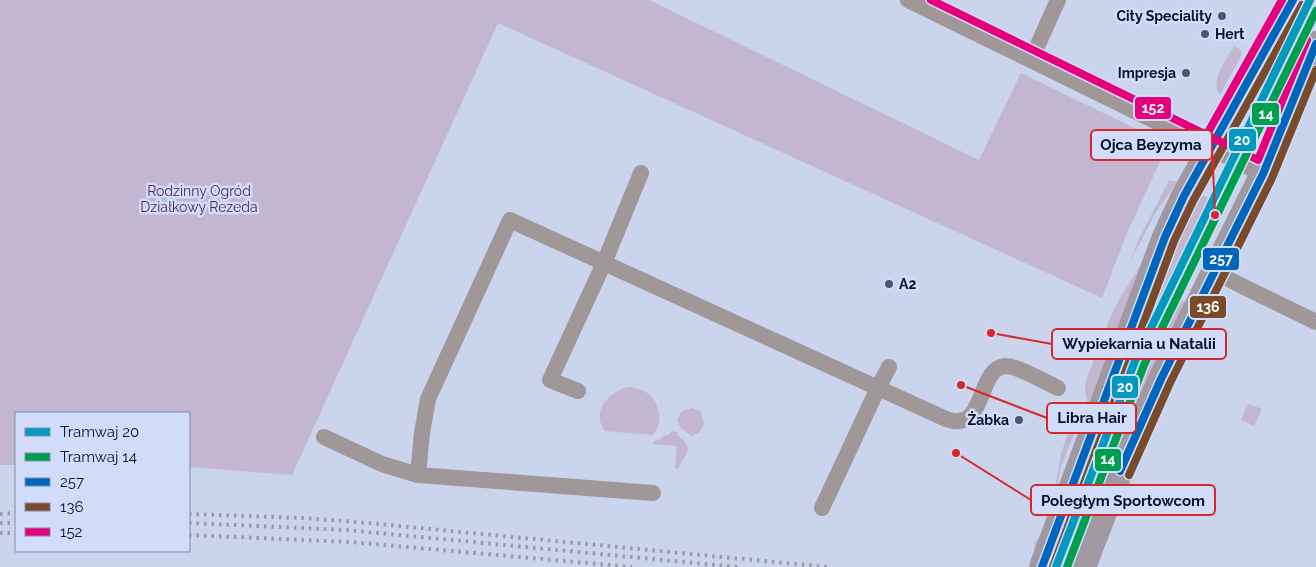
<svg xmlns="http://www.w3.org/2000/svg" width="1316" height="567" viewBox="0 0 1316 567" font-family="Raleway,sans-serif">
  <style>
    .green { fill: #c2b6d0 }
    .lines { fill: none; stroke-linecap: round; stroke-linejoin: round }
    .street { stroke: #a09799; stroke-width: 16 }
    .primary { stroke: #a099a1; stroke-width: 26 }
    .rail { stroke: #9a98a1; stroke-width: 4; stroke-dasharray: 2.5 5; stroke-linecap: butt }
    .bus-1-casing { stroke: #d0dcf9; stroke-width: 11 }
    .bus-2-casing { stroke: #d0dcf9; stroke-width: 11 }
    .bus-3-casing { stroke: #d0dcf9; stroke-width: 11 }
    .bus-1 { stroke: #0065bd; stroke-width: 8 }
    .bus-2 { stroke: #7a4b2a; stroke-width: 8 }
    .bus-3 { stroke: #e5007d; stroke-width: 8 }
    .tram-1-casing { stroke: #d0dcf9; stroke-width: 11 }
    .tram-2-casing { stroke: #d0dcf9; stroke-width: 11 }
    .tram-1 { stroke: #019abe; stroke-width: 8 }
    .tram-2 { stroke: #009f4f; stroke-width: 8 }
    .poi-dot { fill: #4d566f; stroke: #d0dcf9; stroke-width: 2 }
    .labels { text-anchor: middle; stroke-width: 5; stroke-linejoin: round; paint-order: stroke }
    .poi-label { font-size: 14px; font-weight: bold; fill: #0a122b; stroke: #d0dcf9; text-anchor: end }
    .park-label { font-size: 14px; fill: #561f55; stroke: #d0dcf9 }
    .leader { fill: none; stroke: #d62828; stroke-width: 2 }
    .callout-dot { fill: #d62828; stroke: #d0dcf9; stroke-width: 2 }
    .callout { fill: #d0dcf9; stroke: #d62828; stroke-width: 2 }
    .callout-label { font-size: 15px; text-anchor: middle; font-weight: bold; fill: #0a122b }
    .line-badge { stroke: #d0dcf9; stroke-width: 2 }
    .badge-label { font-size: 14px; text-anchor: middle; font-weight: bold; fill: #fff }
  </style>
  <rect width="100%" height="100%" fill="#cad4ec"/>
  <path class="green" d="M0 0H649L979 160 1021 73 1155 138 1163 155 1127 233 1102 298 498 23 292 475 189 467V413H16V465H0Z
    M1316 15V23L1273 126 1264 122Z
    M1234 46 1241 50 1242 54 1220 95C1209 82 1227 59 1234 46Z
    M1169 180 1177 182 1156 212 1130 262 1138 241Z
    M1196 191 1217 203 1171 295 1186 302 1130 414 1074 567H1050Z
    M1142 262 1089 411C1088 400 1083 391 1086 381 1097 353 1106 324 1120 298 1127 285 1136 275 1142 262Z
    M629 387C637 388 644 390 650 395 661 405 663 426 652 435L605 431C590 412 609 391 629 387Z
    M1248 404 1262 409 1254 426 1241 420Z
    M693 408 701 412 704 424 699 433 691 436 680 427 677 420 682 411Z
    M1073 418H1075L1074 435 1061 466 1055 499 1034 556V543L1041 535 1053 502 1061 454Z
    M671 431 678 432 677 435C698 450 683 454 679 468L675 469 677 446 653 444 656 439 658 441 663 436 670 434Z"/>
  <g class="lines">
    <path class="street" d="M908 0 1263 174
      M1031 60 1058 0
      M1215 272 1242 286 1316 322
      M578 391 550 380 604 263 641 173
      M324 437 382 464 418 475
      M653 493 418 475 422 433 428 399 510 220 878 388 889 367
      M822 508 878 388 946 419C987 434 976 369 1005 366 1016 365 1047 383 1058 388"/>
    <path class="primary" d="M1042 567 1165 237 1184 196 1293 0
      M1083 567 1115 484 1135 437 1161 379 1263 174 1316 44"/>
    <path class="rail" d="M0 514 16 513
      M189 514 304 518 357 522 827 567
      M0 523H16
      M189 523 346 530 737 567
      M0 533H16
      M189 535 351 542 632 567"/>
    <defs>
      <path id="bus-1" d="M1120 471 1161 379 1263 174 1316 44
        M1042 567 1165 237 1184 196 1293 0"/>
      <path id="bus-2" d="M1129 475 1170 383 1272 178 1316 70
        M1053 567 1174 241 1193 201 1302 5"/>
      <path id="bus-3" d="M931 0 1258 160 1307 40
        M1202 143 1282 0"/>
    </defs>
    <use href="#bus-1" class="bus-1-casing"/>
    <use href="#bus-2" class="bus-2-casing"/>
    <use href="#bus-3" class="bus-3-casing"/>
    <use href="#bus-1" class="bus-1"/>
    <use href="#bus-2" class="bus-2"/>
    <use href="#bus-3" class="bus-3"/>
    <defs>
      <path id="tram-1" d="M1056 567 1135 361 1310 0"/>
      <path id="tram-2" d="M1067 567 1144 365 1316 11"/>
    </defs>
    <use href="#tram-1" class="tram-1-casing"/>
    <use href="#tram-2" class="tram-2-casing"/>
    <use href="#tram-1" class="tram-1"/>
    <use href="#tram-2" class="tram-2"/>
  </g>
  <g class="poi-dot">
    <circle cx="1222" cy="16" r="5"/>
    <circle cx="1205" cy="34" r="5"/>
    <circle cx="1186" cy="73" r="5"/>
    <circle cx="889" cy="284" r="5"/>
    <circle cx="1019" cy="420" r="5"/>
  </g>
  <g class="labels">
    <g class="poi-label">
      <text x="1212" y="21">City Speciality</text>
      <text x="1215" y="39" text-anchor="start">Hert</text>
      <text x="1176" y="78">Impresja</text>
      <text x="899" y="289" text-anchor="start">A2</text>
      <text x="1009" y="425">Żabka</text>
    </g>
    <g class="park-label">
      <text x="199" y="196">Rodzinny Ogród<tspan x="199" dy="16">Działkowy Rezeda</tspan></text>
    </g>
  </g>
  <path class="leader" d="M1215 215L1212 145M991 333L1052 344M961 385L1047 418M956 453L1031 500"/>
  <g class="callout-dot">
    <circle cx="1215" cy="215" r="5"/>
    <circle cx="991" cy="333" r="5"/>
    <circle cx="961" cy="385" r="5"/>
    <circle cx="956" cy="453" r="5"/>
  </g>
  <g class="callout">
    <rect x="1091" y="130" width="121" height="30" rx="5"/>
    <rect x="1052" y="329" width="174" height="30" rx="5"/>
    <rect x="1047" y="403" width="89" height="30" rx="5"/>
    <rect x="1031" y="485" width="184" height="30" rx="5"/>
  </g>
  <g class="callout-label">
    <text x="1151" y="150">Ojca Beyzyma</text>
    <text x="1139" y="349">Wypiekarnia u Natalii</text>
    <text x="1092" y="423">Libra Hair</text>
    <text x="1123" y="506">Poległym Sportowcom</text>
  </g>
  <g class="line-badge">
    <rect x="1134" y="96" width="38" height="24" rx="5" fill="#e5007d"/>
    <rect x="1251" y="102" width="29" height="24" rx="5" fill="#009f4f"/>
    <rect x="1228" y="128" width="29" height="24" rx="5" fill="#019abe"/>
    <rect x="1202" y="247" width="38" height="24" rx="5" fill="#0065bd"/>
    <rect x="1189" y="295" width="38" height="24" rx="5" fill="#7a4b2a"/>
    <rect x="1111" y="375" width="28" height="24" rx="5" fill="#019abe"/>
    <rect x="1094" y="448" width="28" height="24" rx="5" fill="#009f4f"/>
  </g>
  <g class="badge-label">
    <text x="1153" y="113">152</text>
    <text x="1266" y="119">14</text>
    <text x="1242" y="145">20</text>
    <text x="1221" y="264">257</text>
    <text x="1208" y="312">136</text>
    <text x="1125" y="392">20</text>
    <text x="1108" y="464">14</text>
  </g>
  <rect x="15" y="412" width="175" height="140" fill="#d0dcf9" stroke="#818ba7"/>
  <rect x="25" y="428" width="25" height="8" fill="#019abe" stroke="#818ba7"/>
  <text x="60" y="437" font-size="15" fill="#0a122b">Tramwaj 20</text>
  <rect x="25" y="453" width="25" height="8" fill="#009f4f" stroke="#818ba7"/>
  <text x="60" y="462" font-size="15" fill="#0a122b">Tramwaj 14</text>
  <rect x="25" y="478" width="25" height="8" fill="#0065bd" stroke="#818ba7"/>
  <text x="60" y="487" font-size="15" fill="#0a122b">257</text>
  <rect x="25" y="503" width="25" height="8" fill="#7a4b2a" stroke="#818ba7"/>
  <text x="60" y="512" font-size="15" fill="#0a122b">136</text>
  <rect x="25" y="528" width="25" height="8" fill="#e5007d" stroke="#818ba7"/>
  <text x="60" y="537" font-size="15" fill="#0a122b">152</text>
</svg>
